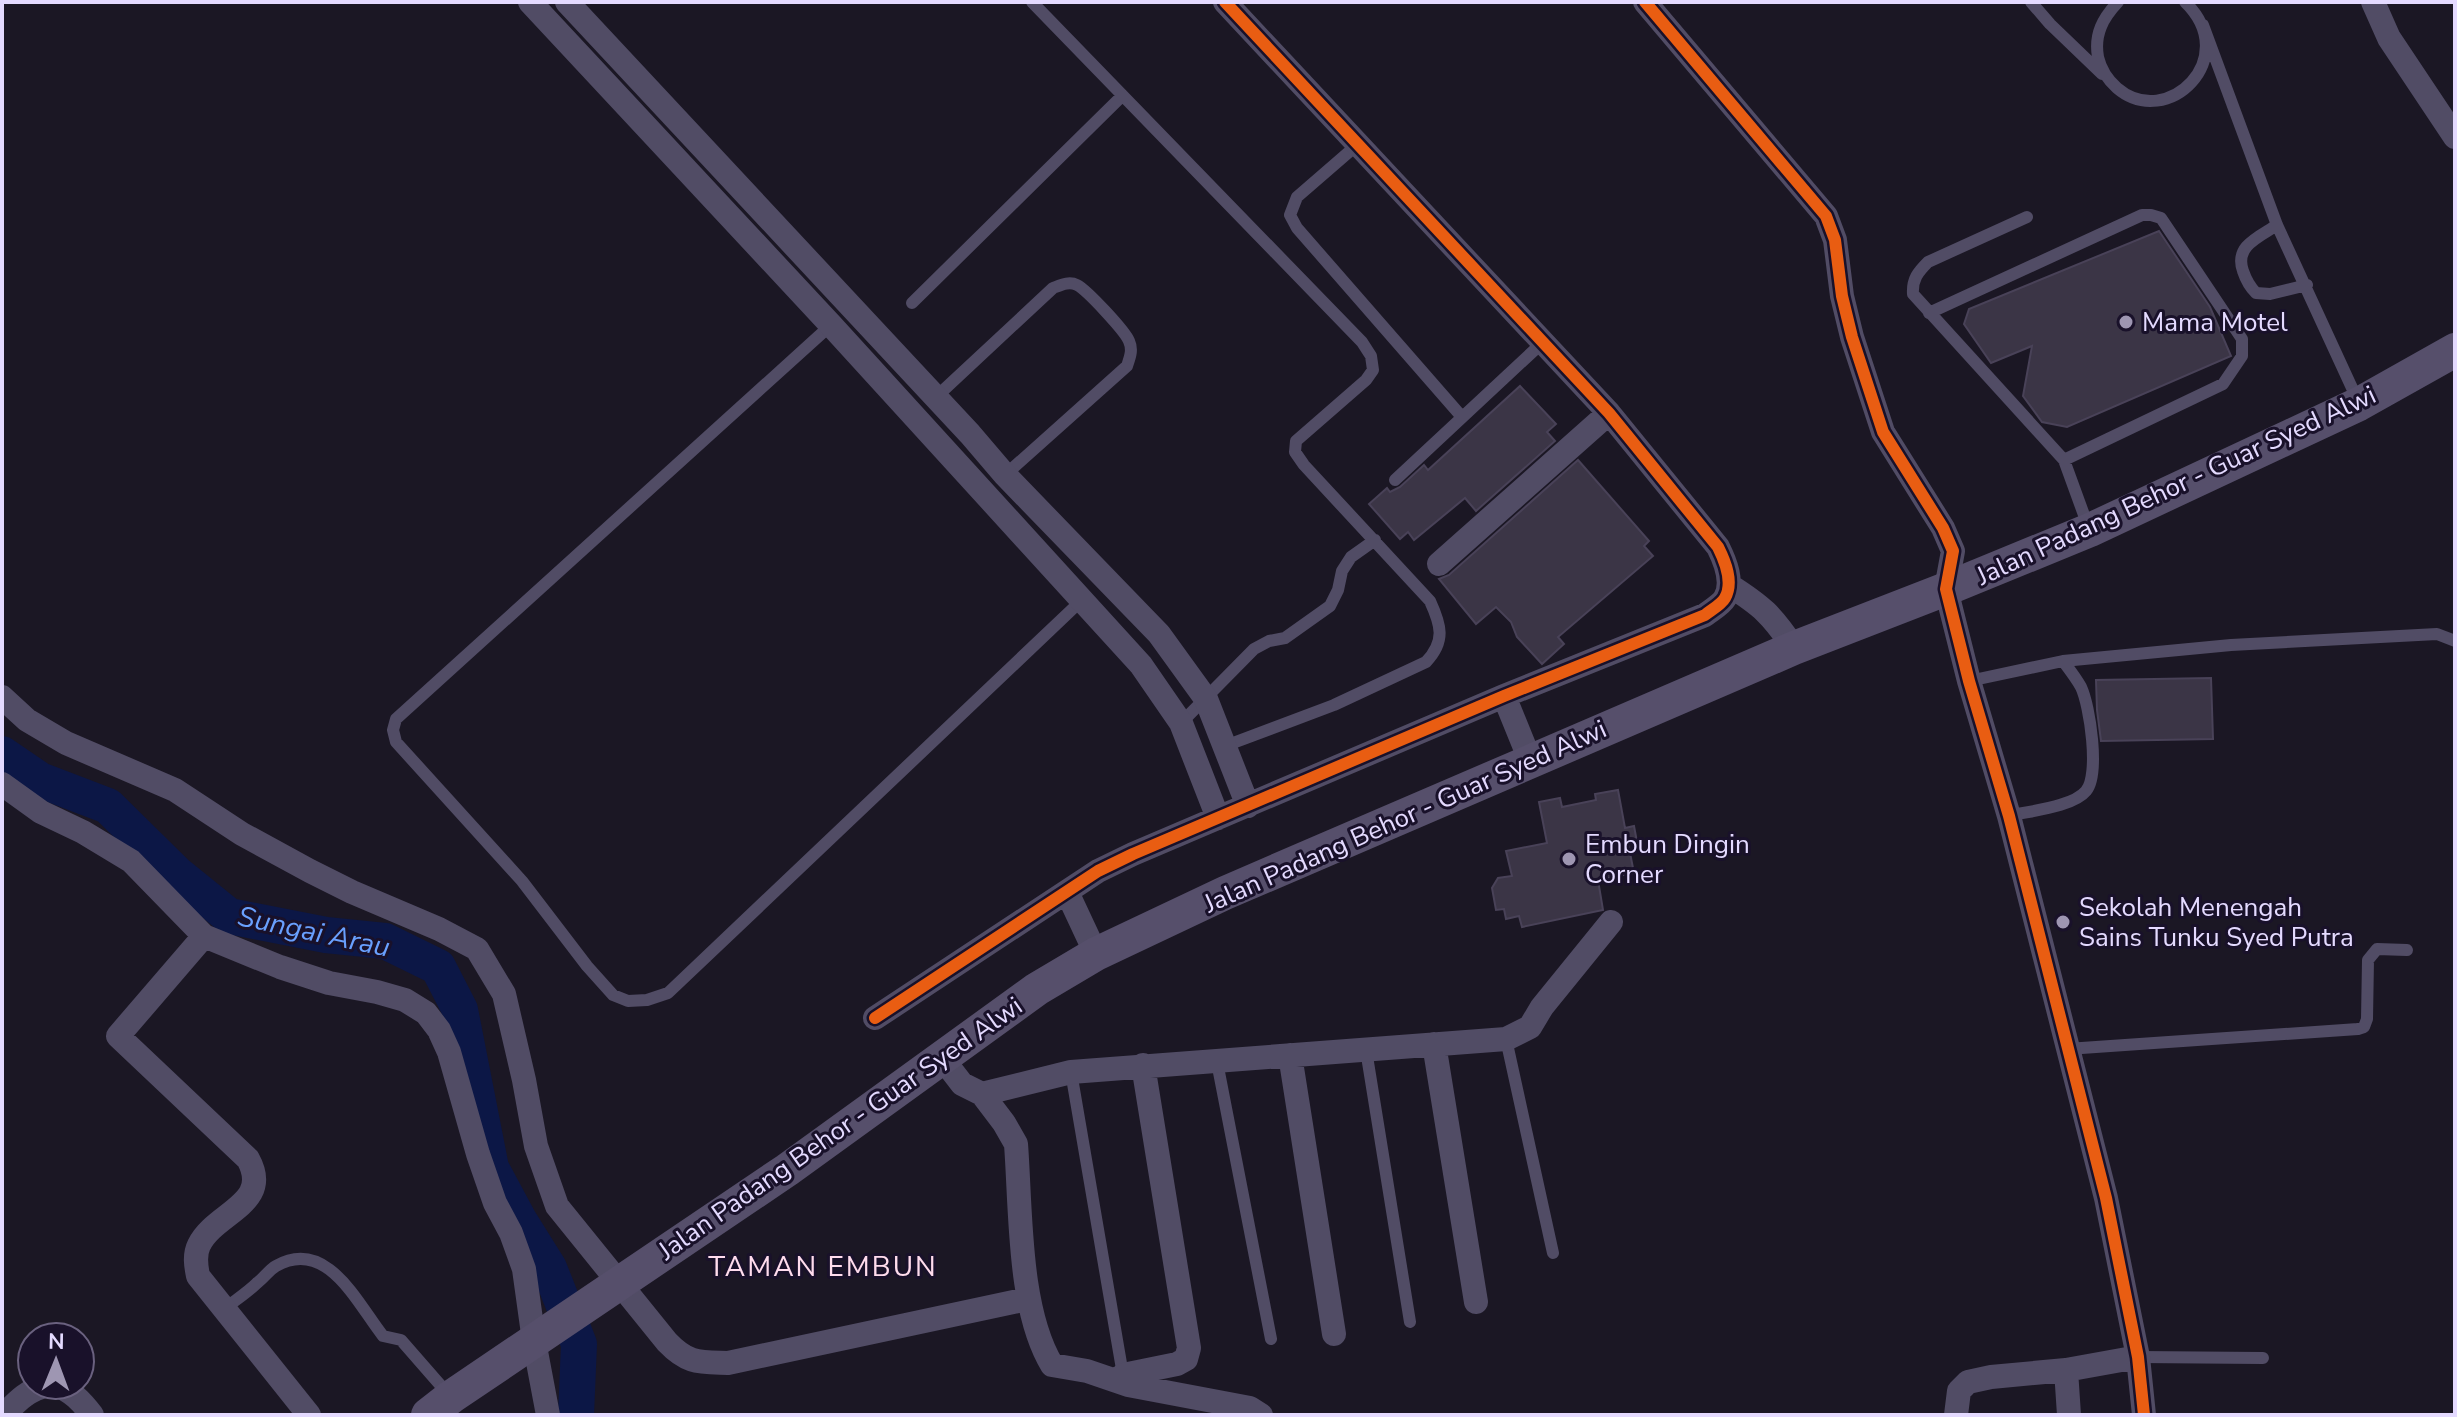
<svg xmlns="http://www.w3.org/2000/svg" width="2457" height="1417" viewBox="0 0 2457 1417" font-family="'Nunito Sans',sans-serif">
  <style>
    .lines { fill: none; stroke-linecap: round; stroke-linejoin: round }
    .river { stroke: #0c1746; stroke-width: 36 }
    .building { fill: #3b3546; stroke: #494258; stroke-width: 2 }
    .lane { stroke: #514c65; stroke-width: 12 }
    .street { stroke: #514c65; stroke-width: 24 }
    .secondary { stroke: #564f6b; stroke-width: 34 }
    .cycleway-casing { stroke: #19112a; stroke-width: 17 }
    .cycleway { stroke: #e95d12; stroke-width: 12 }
    .poi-dot { fill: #9e96b2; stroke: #19112a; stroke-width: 3 }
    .labels { text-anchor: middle; stroke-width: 6; stroke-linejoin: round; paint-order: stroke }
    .poi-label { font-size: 26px; fill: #e4daff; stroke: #19112a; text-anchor: start }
    .street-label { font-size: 26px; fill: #e4daff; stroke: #19112a }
    .water-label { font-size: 28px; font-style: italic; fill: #69a0fe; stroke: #19112a }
    .neighbourhood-label { font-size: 28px; letter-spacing: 2px; fill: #ffdced; stroke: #19112a }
  </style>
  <rect width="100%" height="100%" fill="#1b1724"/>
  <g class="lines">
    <path class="river" d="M2 754 40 780 108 806 177 874 229 916 326 935 385 941 438 967 460 1010 491 1168 519 1220 549 1268 579 1344 576 1415"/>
  </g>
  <path class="building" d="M2159 231 2210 307 2231 356 2067 427 2042 422 2023 396 2032 346 1991 363 1964 324 1969 309Z
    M1520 386 1556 424 1547 432 1555 441 1476 511 1465 498 1414 540 1408 532 1400 539 1369 504 1387 488 1390 492 1400 487 1424 465 1428 470Z
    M1578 460 1649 541 1644 546 1653 556 1558 637 1564 644 1542 664 1517 637 1511 622 1496 607 1476 624 1439 579 1449 575Z
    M2211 678 2213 739 2101 741 2097 710 2096 680Z
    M1618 790 1625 828 1634 826 1637 842 1628 843 1634 873 1598 880 1603 910 1522 927 1519 916 1506 919 1504 909 1496 910 1492 888 1498 878 1512 876 1506 851 1547 843 1539 802 1560 798 1562 807 1596 800 1595 794Z"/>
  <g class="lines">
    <path class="lane" d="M1032 2 1362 342 1371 356 1373 370 1366 380 1296 441 1295 452 1304 465 1430 601C1441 625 1446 641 1426 662L1334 705 1225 746
      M2031 2 2050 24 2102 74
      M2118 2C2103 18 2094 34 2098 57 2101 70 2108 80 2117 88 2167 131 2243 58 2185 2
      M2203 25 2277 225 2358 401
      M1357 145 1297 197 1290 215 1297 228 1462 417
      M2027 217 1928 262C1918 272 1912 279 1913 294L2064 460 2088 526
      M2277 225C2259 237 2234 246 2243 271 2246 280 2249 286 2256 293L2270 294 2307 285
      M912 303 1122 96
      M1929 313 2142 215H2151L2161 218 2242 339V356L2223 384 2064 460
      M831 325 396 719 393 730 396 742 522 881 587 966 613 995 628 1001 647 1000 668 993 1083 599
      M935 398 1053 288C1061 285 1069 281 1077 285 1087 290 1125 331 1129 341 1133 350 1130 357 1127 366L1005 475
      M1395 480 1542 343
      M1969 681 2063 661 2231 645 2437 634 2455 641
      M1181 723 1254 649 1269 641 1285 638 1330 606 1338 590 1342 571 1351 557 1375 540
      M2009 816C2029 811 2073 807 2086 791 2100 775 2090 706 2081 687 2076 678 2069 669 2063 661
      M1506 1039 1553 1253
      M2067 1049 2358 1029 2364 1027 2367 1019 2368 960 2377 949 2407 950
      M1366 1050 1410 1322
      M1217 1062 1271 1339
      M1071 1072 1123 1375
      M223 1310C234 1301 247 1293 257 1283 264 1278 269 1270 276 1266 327 1237 357 1303 383 1336L401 1340 449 1395
      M2138 1357 2263 1358"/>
    <path class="street" d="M530 2 831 325 1141 665 1181 723 1218 818
      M567 2 970 434 1005 475 1159 634 1206 699 1248 806
      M1645 2 1826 216 1835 240 1842 296 1852 337 1883 432 1943 528 1953 551 1946 589 1969 681 2009 816 2106 1198 2138 1357 2144 1415
      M2373 2 2389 38 2455 137
      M1439 564 1609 413
      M1729 585C1762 606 1772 615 1794 648
      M1504 696 1530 760
      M2 697 27 720 66 743 175 790 242 834 310 871 352 892 439 929 477 949 504 994 524 1080 536 1146 557 1206 667 1342C688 1364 699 1362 728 1363L1027 1299
      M2 784 41 812 83 832 131 861 204 936 280 967 329 983 377 992 405 1000 426 1013 439 1030 449 1052 478 1154 495 1203 511 1233 524 1269 534 1341 548 1415
      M1067 892 1096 954
      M204 936 118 1036 248 1159C273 1204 215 1212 199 1245 194 1255 196 1266 198 1276L309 1415
      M875 1018 1098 871 1133 854 1504 696 1705 615C1711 610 1721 605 1725 598 1734 582 1725 561 1718 547L1609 413 1225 2
      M1434 1044 1476 1302
      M1290 1055 1334 1334
      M942 1058 962 1084 982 1094 1004 1123 1016 1144C1021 1210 1018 1309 1052 1365L1087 1371 1128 1385 1250 1408 1261 1415
      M982 1094 1071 1072 1506 1039 1530 1027 1542 1007 1611 922
      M2066 1370 2069 1415
      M1118 1381 1123 1375 1177 1364 1186 1359 1189 1348 1143 1065
      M56 1385C72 1391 82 1402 92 1415
      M4 1415C18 1400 29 1389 49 1385
      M1956 1415 1959 1391 1968 1382 1991 1377 2066 1370 2138 1357"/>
    <path class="secondary" d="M428 1415 451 1397 787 1170 1037 989 1096 954 1225 893 1794 648 1946 589 2090 530 2359 404 2455 350"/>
    <defs>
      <path id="cycleway" d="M1645 2 1826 216 1835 240 1842 296 1852 337 1883 432 1943 528 1953 551 1946 589 1969 681 2009 816 2106 1198 2138 1357 2144 1415
        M875 1018 1098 871 1133 854 1504 696 1705 615C1711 610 1721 605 1725 598 1734 582 1725 561 1718 547L1609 413 1225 2"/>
    </defs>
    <use href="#cycleway" class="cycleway-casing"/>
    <use href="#cycleway" class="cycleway"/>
  </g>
  <g class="poi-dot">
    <circle cx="2126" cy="322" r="8"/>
    <circle cx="1569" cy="859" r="8"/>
    <circle cx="2063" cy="922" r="8"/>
  </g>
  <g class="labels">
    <g class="poi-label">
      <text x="2142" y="331">Mama Motel</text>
      <text x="1585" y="853">Embun Dingin<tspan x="1585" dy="30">Corner</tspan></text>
      <text x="2079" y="916">Sekolah Menengah<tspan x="2079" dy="30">Sains Tunku Syed Putra</tspan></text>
    </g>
    <g class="street-label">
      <text transform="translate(2176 485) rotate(-25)" y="9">Jalan Padang Behor - Guar Syed Alwi</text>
      <text transform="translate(1405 816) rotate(-24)" y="9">Jalan Padang Behor - Guar Syed Alwi</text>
      <text transform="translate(840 1128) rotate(-35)" y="9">Jalan Padang Behor - Guar Syed Alwi</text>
    </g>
    <g class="water-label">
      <text transform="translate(314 931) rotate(12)" y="10">Sungai Arau</text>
    </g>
    <g class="neighbourhood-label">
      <text x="823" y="1276">TAMAN EMBUN</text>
    </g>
  </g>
  <rect width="2457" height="1417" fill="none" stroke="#e4daff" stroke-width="8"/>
  <g transform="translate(56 1361) rotate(1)"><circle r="38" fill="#19112a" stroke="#6a617f" stroke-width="2"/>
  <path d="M0-6L14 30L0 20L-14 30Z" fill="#9e96b2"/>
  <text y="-12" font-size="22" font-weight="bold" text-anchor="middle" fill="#e4daff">N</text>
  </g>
</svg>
